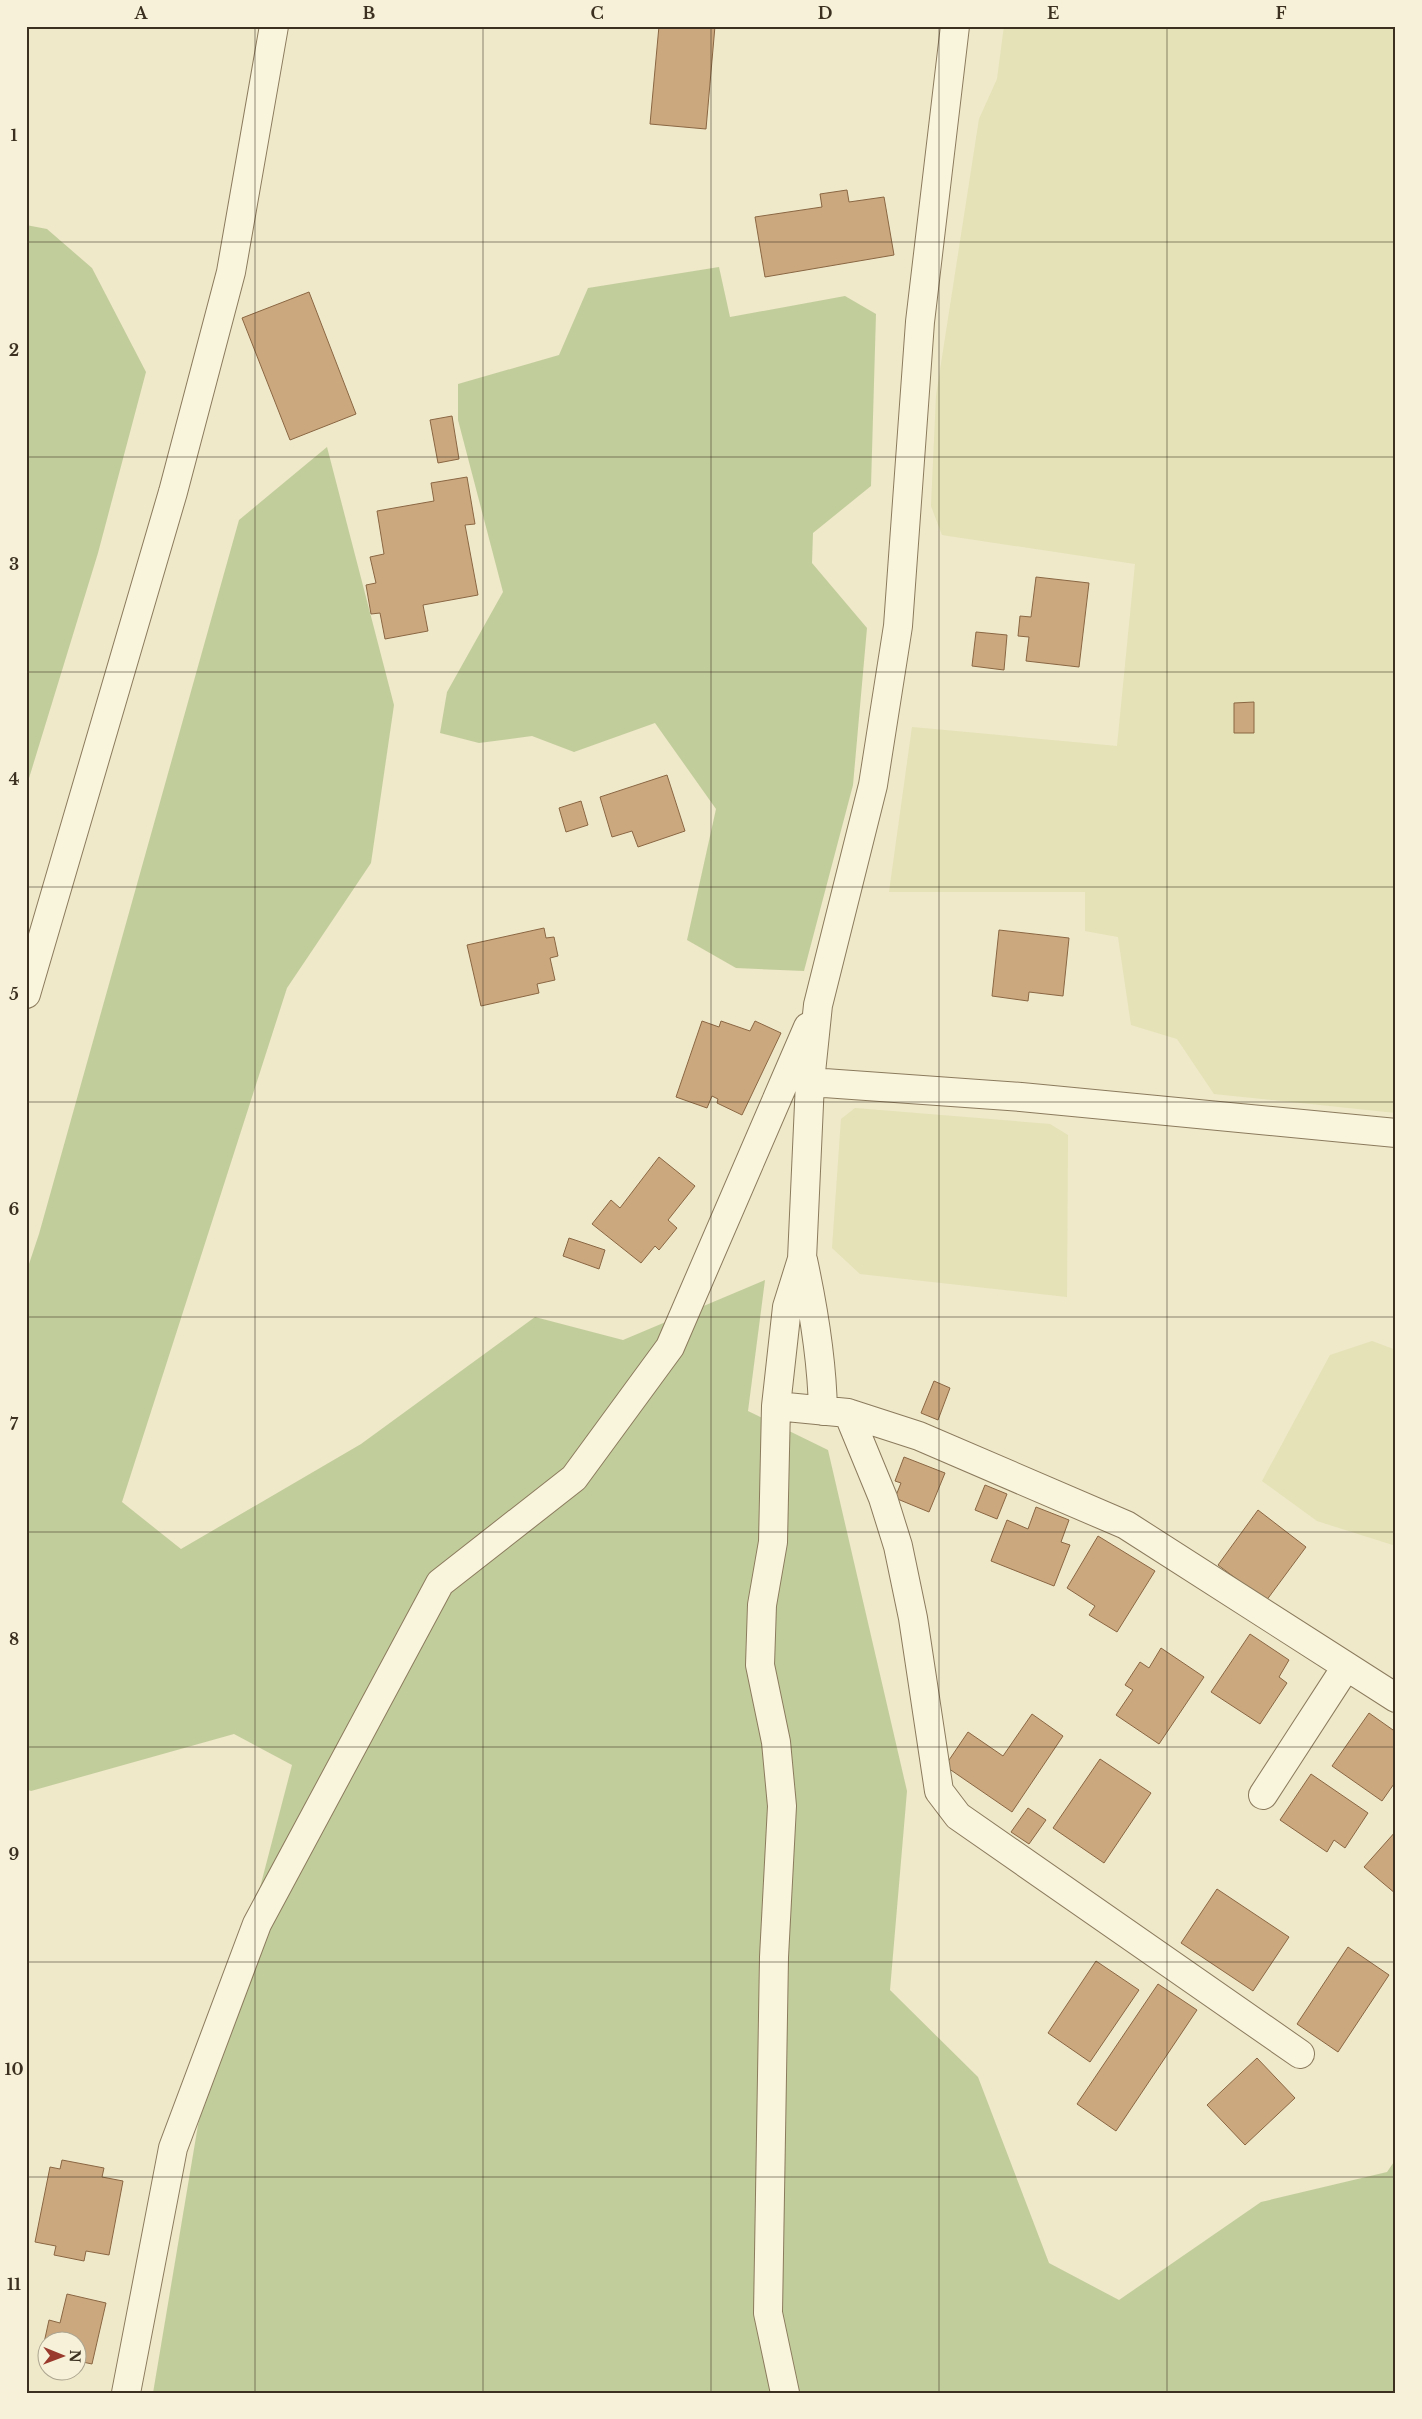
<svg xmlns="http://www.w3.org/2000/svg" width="1422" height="2419" viewBox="0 0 1422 2419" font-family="'Libre Baskerville',serif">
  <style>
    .farmland { fill: #e4e2b6 }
    .green { fill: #c2cd9c }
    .building { fill: #cca87f; stroke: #8a6743 }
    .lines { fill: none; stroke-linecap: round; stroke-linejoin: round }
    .minor-casing { stroke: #8b7b5d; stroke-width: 30 }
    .minor { stroke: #f9f4dc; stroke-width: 28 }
    .grid { fill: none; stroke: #3c3121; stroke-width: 1; stroke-opacity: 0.55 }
    .neatline { fill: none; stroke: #3c3121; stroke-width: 2 }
    .grid-label { font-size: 16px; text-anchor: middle; font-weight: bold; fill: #3c3121 }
  </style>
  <rect width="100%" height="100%" fill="#efe8c9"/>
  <path class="farmland" d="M1004 26H1396V1113L1214 1094 1177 1039 1131 1025 1118 937 1085 931V892H889L912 727 1117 746 1135 564 942 535 931 506 936 396 979 119 997 79Z
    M855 1108 1050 1124 1068 1135 1067 1297 860 1274 832 1248 841 1119Z
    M1372 1341 1396 1350V1546L1317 1521 1262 1481 1330 1355Z"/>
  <path class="green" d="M26 225 47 229 92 268 146 372 98 553 26 788Z
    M719 267 730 317 845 296 876 314 871 486 813 533 812 563 867 628 853 785 804 971 736 968 687 940 716 809 655 723 574 752 532 736 479 743 440 733 447 692 503 592 458 420V384L559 355 588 288Z
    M327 447 394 705 371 863 287 988 122 1502 181 1549 361 1444 535 1317 623 1340 765 1280 748 1411 828 1450 907 1791 890 1990 978 2077 1049 2263 1119 2300 1261 2202 1387 2172 1396 2159V2393H153L198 2125 292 1765 234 1734 31 1791 26 1789V1273L39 1234 239 520Z"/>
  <path class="building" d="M659 26H715L706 129 650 124Z
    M847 190 849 202 884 197 894 255 765 277 755 217 822 207 820 194Z
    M309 292 356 414 290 440 242 318Z
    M452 416 459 459 438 463 430 420Z
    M467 477 475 524 465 525 478 595 423 605 428 631 385 639 380 613 371 614 366 585 376 583 370 557 384 554 377 511 434 501 431 483Z
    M1036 577 1089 583 1079 667 1026 661 1029 637 1018 636 1020 616 1031 617Z
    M976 632 1007 635 1004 670 972 666Z
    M1254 702V733H1234V703Z
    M667 775 685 831 638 847 632 831 612 837 600 797Z
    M581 801 588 825 566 832 559 808Z
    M544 928 546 938 554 937 558 956 550 958 555 980 537 984 539 993 481 1006 467 945Z
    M999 930 1069 938 1063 996 1029 992 1028 1001 992 996Z
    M702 1021 719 1027 721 1021 750 1031 755 1021 781 1033 742 1115 717 1103 718 1099 712 1096 707 1108 676 1097Z
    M659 1157 695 1186 668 1220 677 1228 659 1250 655 1246 641 1263 592 1224 611 1200 620 1208Z
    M569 1238 605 1250 599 1269 563 1256Z
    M934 1381 950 1388 938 1420 921 1413Z
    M904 1457 945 1473 929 1512 895 1498 901 1483 895 1481Z
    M985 1485 1007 1494 997 1519 975 1510Z
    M1036 1507 1069 1520 1061 1542 1070 1545 1054 1586 991 1561 1007 1520 1028 1529Z
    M1258 1510 1306 1547 1266 1601 1218 1565Z
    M1098 1536 1155 1571 1117 1632 1089 1615 1095 1606 1067 1588Z
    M1250 1634 1289 1660 1279 1677 1287 1683 1260 1724 1211 1692Z
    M1161 1648 1204 1677 1159 1744 1116 1715 1133 1690 1125 1685 1140 1662 1149 1668Z
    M1369 1713 1393 1730 1396 1725V1781L1382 1801 1332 1766Z
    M1032 1714 1063 1736 1012 1812 945 1766 968 1732 1003 1756Z
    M1100 1759 1151 1793 1104 1863 1053 1828Z
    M1311 1774 1368 1813 1345 1848 1334 1840 1327 1852 1280 1820Z
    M1028 1808 1046 1820 1029 1844 1011 1832Z
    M1396 1831V1894L1364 1867Z
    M1217 1889 1289 1937 1253 1991 1181 1943Z
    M1348 1947 1389 1975 1338 2052 1297 2024Z
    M1096 1961 1139 1990 1090 2062 1048 2033Z
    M1158 1984 1197 2010 1116 2131 1077 2104Z
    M1257 2058 1295 2098 1245 2145 1207 2105Z
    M62 2160 104 2168 102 2177 123 2181 109 2255 86 2251 84 2261 54 2255 56 2246 35 2242 50 2167 60 2169Z
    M67 2294 106 2303 92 2364 78 2361V2342H48V2353L42 2352 49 2320 60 2323Z"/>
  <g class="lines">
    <defs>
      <path id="minor" d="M26 994 173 492 231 272 274 26
        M810 1082 1021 1097 1396 1133
        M803 1260C814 1311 822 1359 823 1411
        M776 1406 848 1413 919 1436 1126 1525 1396 1698
        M848 1413 883 1498 898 1546 913 1618 939 1791 958 1816 1300 2054
        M1263 1795 1346 1667
        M126 2393 173 2148 257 1924 440 1583 574 1478 670 1347 808 1027
        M785 2393 768 2313 774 1957 782 1806 776 1742 760 1665 762 1605 773 1542 776 1406 787 1307 802 1259 810 1082 818 1005 873 785 898 626 920 322 955 26"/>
    </defs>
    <use href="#minor" class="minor-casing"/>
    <use href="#minor" class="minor"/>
  </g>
  <path class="grid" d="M255 26V2393M483 26V2393M711 26V2393M939 26V2393M1167 26V2393M26 242H1396M26 457H1396M26 672H1396M26 887H1396M26 1102H1396M26 1317H1396M26 1532H1396M26 1747H1396M26 1962H1396M26 2177H1396"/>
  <rect width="1422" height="2419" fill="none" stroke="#f6f1d8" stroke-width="55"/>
  <g transform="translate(62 2356) rotate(91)"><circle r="24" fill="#f6f1d8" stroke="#aca48f"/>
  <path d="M0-4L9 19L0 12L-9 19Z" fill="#9a392d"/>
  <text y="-8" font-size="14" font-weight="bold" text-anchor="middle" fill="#3c3121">N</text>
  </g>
  <rect x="28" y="28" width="1366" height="2364" class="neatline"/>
  <g class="grid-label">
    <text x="141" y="19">A</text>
    <text x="369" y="19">B</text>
    <text x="597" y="19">C</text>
    <text x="825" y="19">D</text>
    <text x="1053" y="19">E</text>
    <text x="1281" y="19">F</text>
    <text x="14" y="141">1</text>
    <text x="14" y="356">2</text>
    <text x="14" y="570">3</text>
    <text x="14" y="785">4</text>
    <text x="14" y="1000">5</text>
    <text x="14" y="1215">6</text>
    <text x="14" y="1430">7</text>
    <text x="14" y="1645">8</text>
    <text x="14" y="1860">9</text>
    <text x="14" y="2075">10</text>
    <text x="14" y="2290">11</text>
  </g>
</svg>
